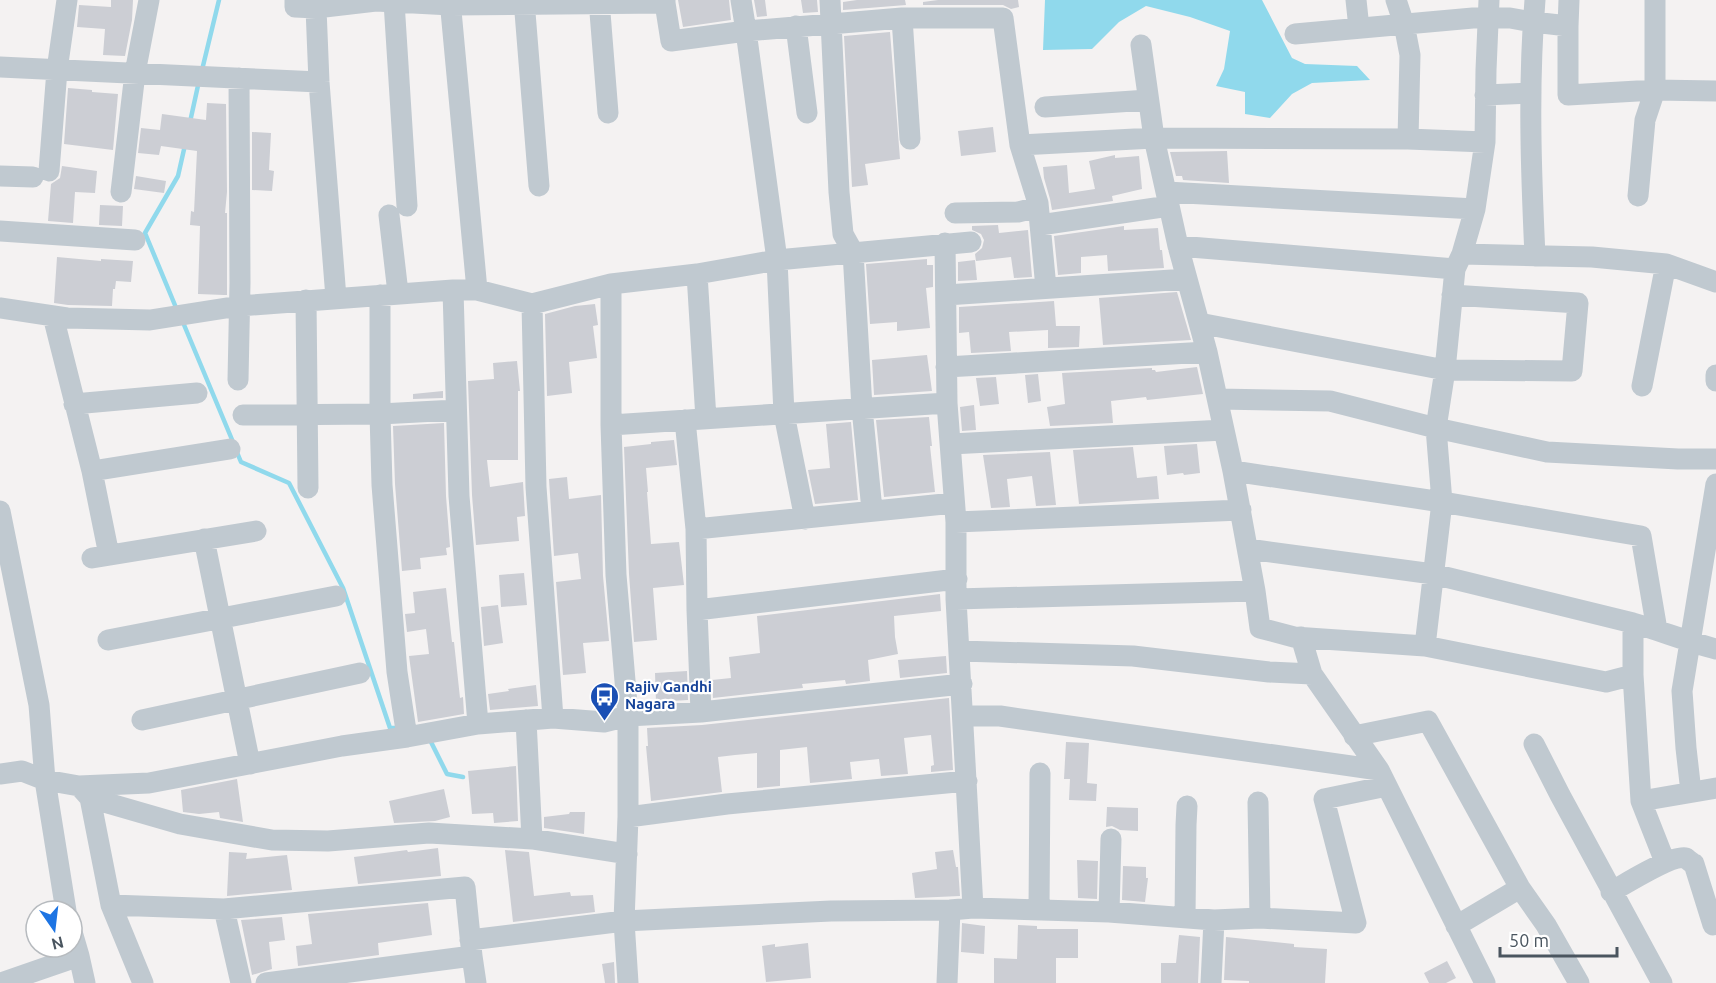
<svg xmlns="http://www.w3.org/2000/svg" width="1716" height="983" viewBox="0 0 1716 983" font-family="Ubuntu,sans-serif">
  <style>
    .water { fill: #90d9ec }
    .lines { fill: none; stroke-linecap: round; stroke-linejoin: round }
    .stream { stroke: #90d9ec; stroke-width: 4.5 }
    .building { fill: #ccced4 }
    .minor { stroke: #c0c9d0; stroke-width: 21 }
    .labels { text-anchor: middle; stroke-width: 4.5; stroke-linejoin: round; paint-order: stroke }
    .transit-label { font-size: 15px; font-weight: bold; fill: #164399; stroke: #fff; text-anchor: start }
  </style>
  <rect width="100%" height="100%" fill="#f4f2f2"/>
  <path class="water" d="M1045 0H1262L1292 58 1305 64 1357 66 1370 80 1312 83 1292 94 1270 118 1245 114V92L1216 86 1224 69 1230 31 1190 17 1146 6 1119 22 1092 49 1043 50Z"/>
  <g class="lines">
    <path class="stream" d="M202 70 219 0
      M190 122 199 81
      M177 310 145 233 178 176 185 145
      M182 320 233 442
      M236 450 241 462 289 483 343 588 390 728H399
      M430 740 447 774 463 777"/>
  </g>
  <path class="building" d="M111 0H133L132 20 125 56 103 55 105 29 77 27 79 5 111 7Z
    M678 0H729L731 20 683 27Z
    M754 0H765L767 16 757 17Z
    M801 0H817L818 12 803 13Z
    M857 0H905L906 5 843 10V2Z
    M938 0H1018L1019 7 1011 9 1003 5H923V2Z
    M890 32 900 159 865 164 868 185 852 187 844 36Z
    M68 88 92 90V92L118 94 113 150 64 144Z
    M207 103 226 104 227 192 225 213H227V295H224L198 294 200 226 190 225 191 211 194 212 197 151 161 146 159 155 138 153 141 128 160 130 162 114 206 120Z
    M993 127 996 152 961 156 958 131Z
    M252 132 271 133 269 170 274 171 272 191 252 190Z
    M1227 151 1229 183 1183 180 1182 176H1176L1170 152Z
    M1115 155V158L1139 156 1142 189 1112 196 1113 201 1052 210 1050 199 1044 178 1043 167 1067 165 1069 193 1095 189 1089 161Z
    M62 166 97 171 95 193 75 192 73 223 48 221 51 184 60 178Z
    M136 176 166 181 164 193 134 189Z
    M100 205 123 206 122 226 99 225Z
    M998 225 999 233 1028 230 1032 277 1014 278 1011 257 976 261 975 254 982 248 984 240 981 234 972 230V226Z
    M1124 226V230L1158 228 1160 250H1162L1164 268 1108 271 1107 255 1081 257V273L1058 275 1054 236Z
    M57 257 101 261V259L133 261 131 282 116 281 115 289H113L112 306 68 305 54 303Z
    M927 259V265H933V287L926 288 930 328 897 331V322L870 324 866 264Z
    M975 260 977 280 958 281V262Z
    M1177 292 1191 340 1103 345 1099 298Z
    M1054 301 1056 326H1080L1079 347 1048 348V330L1009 332 1011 351 971 353 969 332 959 333V307Z
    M595 304 598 325 593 326 597 358 569 362 572 393 547 396 545 314 575 306Z
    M927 355 932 391 874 395 872 360Z
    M517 361 520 391H518V460H487L490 487 523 482 525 516 517 517 519 541 476 545 472 495 468 381 494 379 493 363Z
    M1197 367 1203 394 1147 400 1146 397 1111 401 1113 423 1050 426 1047 407 1065 404 1062 373 1152 368V370H1155L1156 372Z
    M1038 374 1041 401 1028 403 1025 375Z
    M996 377 999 404 980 406 976 378Z
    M443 391V398L413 399V394Z
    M974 405 976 430 962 431 960 407Z
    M929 417 932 446H930L935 492 884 497 876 420Z
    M851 422 858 500 815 504 808 470 830 468 826 424Z
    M444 423 446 496 450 547 446 548 447 555 420 558 421 569 402 571 395 484 393 426Z
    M674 440 677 465 646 468 648 492H647L651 544 679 542 684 585 653 588 657 640 634 642 629 574 624 447 651 444V442Z
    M1197 444 1200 473 1184 475 1183 473 1167 475 1164 446Z
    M1133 447 1137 478 1157 476 1159 499 1079 504 1073 450Z
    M1050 452 1056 505 1036 506 1032 476 1007 479 1010 507 991 508 983 455Z
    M567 477 569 499 601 495 603 576 609 641 583 643 586 673 563 675 556 582 581 579 578 553 554 556 549 479Z
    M524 573 527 605 501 607 499 575Z
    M446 588 452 642H454L460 698 463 697 464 714 418 722 409 656 429 654 426 629 407 632 405 614 415 613 413 592Z
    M940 594 941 611 894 616 895 637 898 654 868 660 870 681 846 684 845 680 802 684 803 688 713 698 712 680 731 678 729 657 760 653 757 616Z
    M498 605 503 643 484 646 481 607Z
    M946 656 947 673 900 678 898 660Z
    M687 671 688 700 656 702 655 673Z
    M536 685 538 706 490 710 488 694 509 691 508 689Z
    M949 698 953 770 931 772V766L934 765 931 735 904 738 908 774 881 776 879 759 850 762 852 779 810 783 807 747 780 750V786L757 788V753L735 755 718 757 722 792 651 801 646 746H648L647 728 702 725Z
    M1066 742 1089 743 1087 783 1097 784 1096 801 1069 800 1070 779H1064Z
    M516 766 518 821 494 823 493 813 472 814 468 771Z
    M237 779 243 822 220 818 219 812 199 814 183 812 181 790Z
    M444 789 450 817 435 821 394 823 389 801Z
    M1107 807 1138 808V831L1120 830 1112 826 1106 827Z
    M570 812H585L584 834 544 828V817L569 814Z
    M438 848 441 876 358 884 354 857 407 850 408 852Z
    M505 850 529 852 534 896 570 892 571 896 593 895 595 912 513 922Z
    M953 850 956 867H958L960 896 915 898 912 873 937 869 935 852Z
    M229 852 247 853 246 859 287 855 292 890 227 896Z
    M1077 860 1098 861 1097 899 1078 898Z
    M1123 866 1146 867V878H1148L1145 902 1122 900Z
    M428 903 432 935 378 943 379 955 298 966 296 946 312 944 308 914Z
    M282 917 285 940 269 942 272 969 252 975 241 920Z
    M962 923 985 926 984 954 961 952Z
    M1018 925 1037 926V929H1078V958H1056V983H994V958L1017 959Z
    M1179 935 1200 937 1198 983H1161V963H1176Z
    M1226 937 1294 944V947L1327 949 1325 983H1249V981L1224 980Z
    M808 943 811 978 766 982 762 946 775 944V947Z
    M1447 961 1456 978 1446 983H1429L1424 973Z
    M614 962 615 983H605L602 964Z"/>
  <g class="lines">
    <path class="minor" d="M295 0V7L316 8
      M450 0 477 290
      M524 0 539 186
      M599 0 608 113
      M741 0 746 31 902 18
      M830 0 839 192 843 234 853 252 862 408 872 510
      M1356 0 1359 28
      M1396 0 1404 24 1410 55 1408 139
      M1535 0C1528 85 1531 171 1535 256
      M1569 0 1568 26V95L1655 90 1716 91
      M394 2 407 206
      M665 3 671 41 746 31 777 260 784 414 805 519
      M796 26 807 113
      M1295 34 1473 18H1510L1533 22 1568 26
      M1141 45 1154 138 1178 246 1207 352 1233 471 1255 591 1260 628 1294 637 1425 646 1606 682 1633 675
      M0 67 319 82
      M1485 95 1531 93
      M1045 107 1148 100
      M910 139 902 18H1003L1020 145 1038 203 1046 288
      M1020 145 1154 138 1408 139 1485 142
      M49 171 57 70 67 0
      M0 176 33 177
      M121 192 135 73 149 0
      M1166 192 1475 209
      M1638 196 1645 120 1655 90V0
      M955 213 1018 212 1038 207
      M389 215 398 293
      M1040 225 1169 206
      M0 231 135 240
      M945 243 947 403 956 522V599L973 908
      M1178 246 1455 269
      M1462 254 1592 257 1666 264 1716 282
      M697 274 706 419
      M611 284V425L616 575 628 716V817L624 921 628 983
      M453 290 459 496 478 724
      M380 295V414L382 485 397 672 407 737
      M946 295 1187 279
      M336 298 319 82 316 8 376 1 451 5 665 3V0
      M306 300 308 488
      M532 304 536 487 553 718
      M0 308 67 318 150 320 239 306 453 290H477L532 304 611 284 697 274 777 260 971 242
      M53 316 92 471 109 555
      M1199 323 1445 370 1572 371 1578 303 1452 295
      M946 367 1207 352
      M1716 375V381
      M238 380 240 283 239 78
      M1642 386 1666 264
      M1218 399 1330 401 1436 428 1547 452 1678 459H1716
      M74 404 197 393
      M243 415 380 414 456 410
      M685 420 696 529 697 610 701 712
      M611 425 947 403
      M951 444 1224 430
      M92 471 230 449
      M1233 471 1442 502 1641 536 1657 630
      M0 511 39 705 45 780 66 911
      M956 522 1241 510
      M696 529 954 503
      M204 539 250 764
      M1248 549 1433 574 1633 623C1661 631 1688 642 1716 649
      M92 558 256 531
      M956 599 1255 591
      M697 610 957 579
      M1633 623V675L1641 801 1665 862
      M1301 637 1312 674 1379 770 1485 983
      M108 640 336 596
      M1425 646 1442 502 1436 428 1445 370 1455 269 1462 254 1475 209 1485 142 1486 70 1489 0
      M960 651 1133 656 1269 672 1312 674
      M963 716H1000L1379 770
      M142 720 360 673
      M526 720 532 839 627 854
      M1354 736 1428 721 1520 888 1546 925 1579 983
      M1534 744 1560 795 1662 983
      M0 774 22 771 45 780 79 786 149 783 342 746 407 737 478 724 553 718 604 722 628 716 701 712 962 684
      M82 789 90 798 111 905 143 983
      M1691 792 1686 748 1682 691 1716 484
      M90 798 180 824 272 840 328 841 429 833 532 839
      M1641 801 1716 788
      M1258 802 1260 918
      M628 817 727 804 967 781
      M1611 892C1625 884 1673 854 1686 858 1687 859 1693 864 1694 864L1713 925
      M111 905 224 909 465 887 472 956 476 983
      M224 909 241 983
      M1039 910 1040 773
      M1109 912 1111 839
      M1185 918 1186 825 1187 806
      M1456 926 1520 888
      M470 940 624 921 831 911 950 910 973 908 1109 912 1214 920 1260 918 1356 923 1324 799 1387 786
      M79 956 85 983
      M1 983 79 956 72 932
      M266 983 472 956
      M947 983 950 910
      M1211 983 1214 920"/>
  </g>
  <defs>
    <symbol id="bus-pin" viewBox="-11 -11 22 30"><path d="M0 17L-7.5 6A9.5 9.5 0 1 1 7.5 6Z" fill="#1a4fb4" stroke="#fff"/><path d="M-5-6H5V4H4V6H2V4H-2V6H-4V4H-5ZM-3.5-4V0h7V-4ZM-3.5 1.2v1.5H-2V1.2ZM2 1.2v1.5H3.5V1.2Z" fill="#fff"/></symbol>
  </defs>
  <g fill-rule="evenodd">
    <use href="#bus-pin" x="588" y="680" width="33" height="45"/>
  </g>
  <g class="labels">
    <g class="transit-label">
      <text x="625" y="692">Rajiv Gandhi<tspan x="625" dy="17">Nagara</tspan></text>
    </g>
  </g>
  <g transform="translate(54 929) rotate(166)"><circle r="28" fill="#ffffff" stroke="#b7bbbf" stroke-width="1.5"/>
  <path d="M0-4.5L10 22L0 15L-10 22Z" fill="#1d74e3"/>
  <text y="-9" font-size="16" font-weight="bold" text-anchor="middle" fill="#4a555f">N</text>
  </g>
  <path d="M1500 947v9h117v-9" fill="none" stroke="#4a555f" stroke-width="3"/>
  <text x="1509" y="947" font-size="18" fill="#4a555f" stroke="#ffffff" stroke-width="4.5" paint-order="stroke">50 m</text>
</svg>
